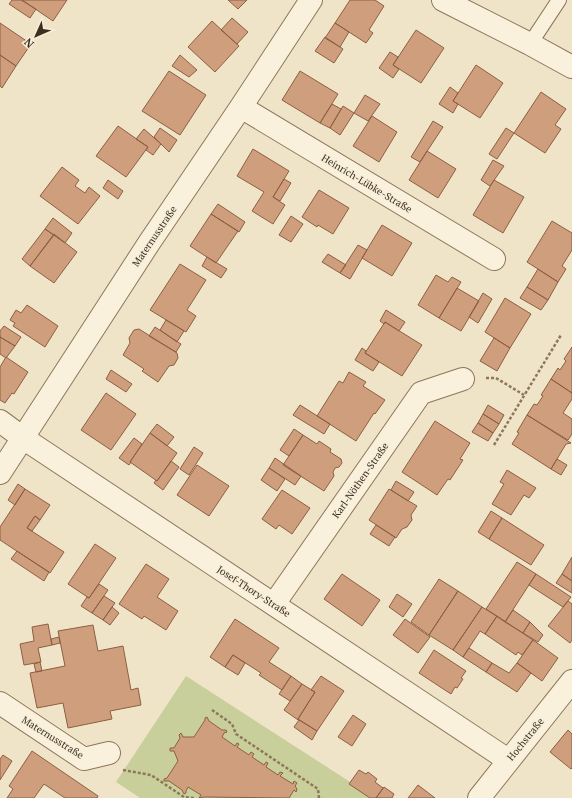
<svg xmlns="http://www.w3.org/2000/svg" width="572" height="798" viewBox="0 0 572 798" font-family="'PT Serif',serif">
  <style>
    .green { fill: #c9cf9b }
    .building { fill: #cf9f7d; stroke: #8d5f41 }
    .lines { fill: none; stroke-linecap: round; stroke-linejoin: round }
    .service-casing { stroke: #8d765c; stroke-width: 16 }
    .minor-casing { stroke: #8d765c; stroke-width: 24 }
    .tertiary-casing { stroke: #8d765c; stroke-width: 24 }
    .path { stroke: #8d765c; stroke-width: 2.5; stroke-dasharray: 3 2; stroke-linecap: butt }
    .service { stroke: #faf1dc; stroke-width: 14 }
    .minor { stroke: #faf1dc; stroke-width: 22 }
    .tertiary { stroke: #faf1dc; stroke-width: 22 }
    .labels { text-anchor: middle; stroke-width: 3; stroke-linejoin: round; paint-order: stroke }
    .street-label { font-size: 10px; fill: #3d2e20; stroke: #f7eed8 }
  </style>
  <rect width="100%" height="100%" fill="#f0e4c8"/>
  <path class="green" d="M186 676 375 798H140L116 782Z"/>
  <path class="building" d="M12 0H21L36 9 30 18 9 4Z
    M22 0H67L53 21Z
    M228 0H247L238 9Z
    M350 0H375L384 6 369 30 373 33 366 43 335 23Z
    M232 18 248 32 237 44 221 30Z
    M212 21 239 46 215 72 188 47Z
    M0 23 31 44 16 66 0 55Z
    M335 23 349 32 340 47 325 38Z
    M416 30 444 48 421 83 393 65Z
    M325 37 343 49 334 63 315 51Z
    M390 52 398 57 393 65 399 69 393 78 379 68Z
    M0 55 16 66 2 88 0 86Z
    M180 55 197 70 189 77 172 66Z
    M476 65 503 83 480 118 453 101Z
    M169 71 206 95 180 135 142 111Z
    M300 71 338 94 320 123 282 100Z
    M450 87 458 93 453 101 458 104 453 113 439 104Z
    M541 92 566 109 555 125 561 129 545 153 514 133Z
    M365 95 380 104 368 121 354 113Z
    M332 104 341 109 330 128 320 123Z
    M343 106 354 113 340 135 330 128Z
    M372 116 397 132 379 162 353 146Z
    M433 121 443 127 420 162 411 157Z
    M118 126 148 147 126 177 96 156Z
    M160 128 177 140 169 152 154 137Z
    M506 128 514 133 497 159 489 154Z
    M144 129 161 144 153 155 146 150 148 147 136 139Z
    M253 149 289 171 273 197 285 205 273 224 252 211 264 192 237 176Z
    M427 151 456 169 438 198 409 180Z
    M493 160 504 166 490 186 481 180Z
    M62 167 79 180 75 186 85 193 89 187 100 196 78 224 40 196Z
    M284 179 291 183 280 201 273 197Z
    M108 180 123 191 118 199 103 188Z
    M494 180 524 197 503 233 473 215Z
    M319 190 349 208 333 234 318 225 317 227 302 217Z
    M218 204 245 222 239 232 211 214Z
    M211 214 238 231 216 263 190 246Z
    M291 216 303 224 291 242 279 235Z
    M53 218 72 233 65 243 45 229Z
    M552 221 572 233V250L562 266 566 269 558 282 527 262Z
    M382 225 412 243 392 276 362 258Z
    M45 229 54 235 30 266 22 259Z
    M54 234 77 252 54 283 30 266Z
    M358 245 367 250 350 279 340 273Z
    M328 254 346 265 340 273 322 262Z
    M207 257 227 269 221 278 202 266Z
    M180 264 206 280 187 310 196 316 186 332 150 310Z
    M538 269 558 282 548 300 527 287Z
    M436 275 448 282 452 277 461 282 439 318 418 305Z
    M527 287 548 300 541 310 520 298Z
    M457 288 479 301 461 331 439 318Z
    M483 293 492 299 478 323 469 317Z
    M505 298 531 314 510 348 485 332Z
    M27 305 58 326 45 347 13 326 15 323 10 320 16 310 21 313Z
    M386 310 405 322 399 331 385 322 384 324 380 321Z
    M166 320 184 331 177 342 160 330Z
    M385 322 422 345 402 376 365 353Z
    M4 326 21 337 15 346 0 337V331Z
    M155 327 181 344 176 352 149 336Z
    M139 329 177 353 178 358 174 365 169 366 158 382 142 371 144 369 123 355 130 343 129 338 134 330Z
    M0 337 15 346 6 358 0 354Z
    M494 338 510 348 497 371 480 361Z
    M572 347V393L551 379 558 368 560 370 566 361 564 359Z
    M362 348 366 351 365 353 379 362 373 371 355 360Z
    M6 357 28 372 14 394 12 393 5 403 0 400V367Z
    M111 370 132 384 126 392 106 379Z
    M349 372 366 382 363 386 385 400 375 414 374 413 356 441 317 416 339 381 343 383Z
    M551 379 572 393V399L563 413 572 419V434L568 440 527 415 534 404 537 405 543 396 541 395Z
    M106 393 136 414 111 450 81 430Z
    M300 405 330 424 324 434 293 415Z
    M488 405 504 415 499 424 483 414Z
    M483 414 499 424 493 433 478 423Z
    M527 415 571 443 566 444 551 469 512 444 519 433 517 432Z
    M435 421 470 443 460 459 463 460 450 480 448 479 437 495 402 472Z
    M478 423 493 433 488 441 472 432Z
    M157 424 174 437 167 446 150 433Z
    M294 429 303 435 289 456 280 450Z
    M150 433 177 453 157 481 130 462Z
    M303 435 317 444 319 441 331 449 330 452 341 459 342 463 339 467 335 468 333 472 334 476 324 491 283 465Z
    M134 438 142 444 130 462H131L129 465 119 458Z
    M194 447 203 453 189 475 180 469Z
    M275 458 301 476 295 485 269 468Z
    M557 459 567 465 561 475 551 469Z
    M171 461 179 467 163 490 154 483 156 480 157 481Z
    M197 465 229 486 209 516 177 495Z
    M269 468 285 479 277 491 261 480Z
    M507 470 536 488 529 498 524 495 511 515 492 504 504 484 500 482Z
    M396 481 414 492 408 501 391 490Z
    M18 484 25 489 15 505 8 500Z
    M25 489 50 505 40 520 35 516 27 528 64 552 50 573 0 540V527Z
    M389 489 417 506 411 515 412 520 407 527 402 529 396 538 369 520Z
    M282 490 310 508 292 534 279 525 276 529 262 519Z
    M491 511 502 518 489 539 478 532Z
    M35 516 40 520 32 531 27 528Z
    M502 518 544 545 531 565 489 539Z
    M376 525 395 537 389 546 370 534Z
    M95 544 116 558 89 598 68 584Z
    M17 551 49 572 44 581 11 559Z
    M572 557V581L562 574Z
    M517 562 536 574 505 622 486 609Z
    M146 564 169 579 157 597 178 611 166 630 144 616 142 619 119 604Z
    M342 574 380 600 362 626 324 599Z
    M536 574 571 597 563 607 529 585Z
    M562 574 572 581V593L556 583Z
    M439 579 458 591 429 635 411 622Z
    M99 584 108 590 92 613 81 606 87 597 89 598Z
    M458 591 482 607 453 650 429 635Z
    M397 594 412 604 403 617 389 607Z
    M104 596 115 603 103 620 92 613Z
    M568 601 572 604V640L570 643 548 626Z
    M112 607 119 613 110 625 103 620Z
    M482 607 497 616 485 634 480 631 463 657 453 650Z
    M513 610 530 622 523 633 505 622Z
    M497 616 533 640 522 655 518 652 516 655 485 634Z
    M235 619 279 648 269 662 291 676 282 690 259 675 261 673 233 655 225 667 210 657Z
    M405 619 430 637 418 653 393 635Z
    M530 622 543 635 538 642 523 633Z
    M48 624 52 645 38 648 41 662 24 665 20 644 34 641 32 627Z
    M93 625 98 651 123 646 131 690 138 688 141 705 110 711 112 719 68 728 63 703 37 708 30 673 65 666 58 631Z
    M59 637 60 643 52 645 51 639Z
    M533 640 558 658 542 681 517 663Z
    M469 648 492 663 486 672 463 657Z
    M434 650 466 671 461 678 463 679 457 688 455 687 451 694 419 673Z
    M233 655 245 663 238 675 225 667Z
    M40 662 42 671 36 672 34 664Z
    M492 663 509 673 517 663 531 673 517 692 486 672Z
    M291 676 302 684 290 701 279 694Z
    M321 676 344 691 317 731 298 719 315 692 311 690Z
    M302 684 315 692 298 719V720L284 710Z
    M353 715 366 724 352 746 338 737Z
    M207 717 209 721 222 730H226L227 732 224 733 222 737 235 746 237 743 239 744 237 747 249 755 251 752 254 754 252 757 264 765 266 762 268 763 266 767 278 775 280 772 283 773 280 776 293 784 294 781 297 783 295 786 297 789 296 792 294 790 289 798 204 797 199 798 201 795 188 787 186 791V793L184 794 182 790 169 781H164V779L167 778 178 761 174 751H170V748H174L180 738 179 735 181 733 183 737H194L205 720V718Z
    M299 720 317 731 312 740 294 727Z
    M568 730 572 734V768L571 769 550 752Z
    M32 751 98 796 97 798H65L44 784 34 798H7L13 789 9 786Z
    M3 755 12 761 0 780V759Z
    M359 770 366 774 368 772 377 779 375 782 383 788 376 798H370L349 784Z
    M418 785 435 798H408Z
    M384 787 394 794 392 798H376Z"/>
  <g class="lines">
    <defs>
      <path id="service" d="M530 44 559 0"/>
      <path id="minor" d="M443 0 530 44 572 67
        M241 107 494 259
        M0 421 23 438 508 760
        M0 473 149 243 241 107 311 0
        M274 604 421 393 463 379
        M0 703 84 759 109 753"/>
      <path id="tertiary" d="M479 798 572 681"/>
    </defs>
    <use href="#service" class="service-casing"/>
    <use href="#minor" class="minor-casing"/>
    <use href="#tertiary" class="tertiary-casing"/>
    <path class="path" d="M486 378H496L524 395
      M494 445 561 335
      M212 710 232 724 236 734 318 789 319 798
      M123 770 151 775 184 797 195 798"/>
    <use href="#service" class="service"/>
    <use href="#minor" class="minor"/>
    <use href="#tertiary" class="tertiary"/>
  </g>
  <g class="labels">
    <g class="street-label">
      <text transform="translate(367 183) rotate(31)" y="4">Heinrich-Lübke-Straße</text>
      <text transform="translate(154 236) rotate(-56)" y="4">Maternusstraße</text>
      <text transform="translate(360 480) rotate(-55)" y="4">Karl-Nöthen-Straße</text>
      <text transform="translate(254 591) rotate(33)" y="4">Josef-Thory-Straße</text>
      <text transform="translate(53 737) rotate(32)" y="4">Maternusstraße</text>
      <text transform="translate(525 739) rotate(-51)" y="4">Hochstraße</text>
    </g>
  </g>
  <g transform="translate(36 36) rotate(225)" stroke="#f7eed8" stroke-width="3" paint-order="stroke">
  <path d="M0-3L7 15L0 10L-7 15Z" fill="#3d2e20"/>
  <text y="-6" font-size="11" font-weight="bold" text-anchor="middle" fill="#3d2e20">N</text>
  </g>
</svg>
